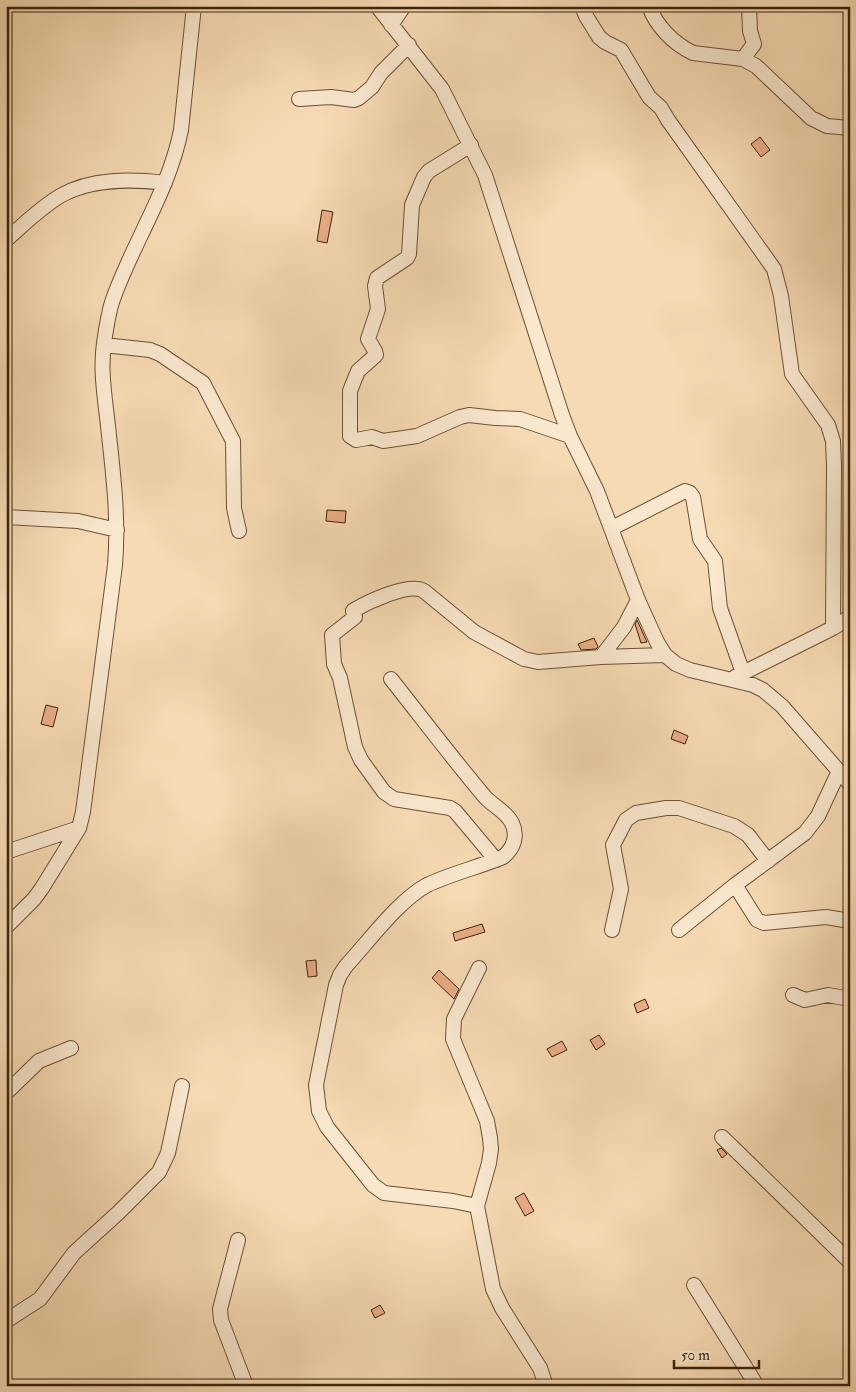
<svg xmlns="http://www.w3.org/2000/svg" width="856" height="1392" viewBox="0 0 856 1392" font-family="'IM FELL Double Pica',serif">
  <style>
    .building { fill: #eaad86; stroke: #3b230d }
    .lines { fill: none; stroke-linecap: round; stroke-linejoin: round }
    .street-casing { stroke: #6a5136; stroke-width: 16 }
    .street { stroke: #f9e7ce; stroke-width: 14 }
  </style>
  <rect width="100%" height="100%" fill="#f6dab3"/>
  <filter id="stains"><feTurbulence type="fractalNoise" baseFrequency=".004" numOctaves="4"/><feColorMatrix values="0 0 0 0 .2 0 0 0 0 .09 0 0 0 0 .02 0 0 0 .5 -.17"/></filter>
  <radialGradient id="worn" r=".72"><stop offset=".6" stop-color="#630" stop-opacity="0"/><stop offset="1" stop-color="#630" stop-opacity=".3"/></radialGradient>
  <path class="building" d="M760 137 770 150 761 157 751 144Z
    M322 210 333 212 327 243 317 241Z
    M327 510 346 511 345 523 326 521Z
    M637 620 647 642 641 643 635 624Z
    M594 638 598 647 596 649 581 650 578 644Z
    M46 705 58 708 53 727 41 724Z
    M674 730 688 736 685 744 671 739Z
    M482 924 485 932 455 941 453 933Z
    M316 960 317 976 308 977 306 961Z
    M439 970 459 989 454 999 432 978Z
    M645 999 649 1008 637 1013 634 1004Z
    M599 1035 605 1044 596 1050 590 1040Z
    M562 1041 567 1050 552 1057 547 1049Z
    M721 1148 727 1154 722 1158 717 1150Z
    M524 1193 534 1211 525 1216 515 1198Z
    M380 1305 385 1313 375 1318 371 1310Z"/>
  <g class="lines">
    <defs>
      <path id="street" d="M377 6 442 89 485 175 562 415 570 436 597 491 638 600 657 642 665 655 676 664 690 670 753 685 763 690 782 706 850 784
        M582 6 586 16 599 37 605 42 621 50 649 97 661 108 668 120 774 269 781 296 792 374 828 425 833 441 834 466 833 628
        M649 6C656 26 674 44 693 53L743 59 756 66 811 118 827 126 850 128
        M391 25 404 6
        M743 59 754 44 750 31 749 6
        M299 99 331 97 354 100 359 98 372 87 381 73 409 45
        M471 145 429 171 424 177 412 205 409 254 407 258 377 278 375 286 378 309 368 339 375 351 376 355 358 371 350 391V436L356 440 372 437 383 441 417 436 460 417 469 415 495 418 520 419 570 436
        M6 240C23 225 40 208 60 196 91 178 131 179 165 183
        M104 345 150 350 160 354 203 383 233 441 234 508 239 531
        M6 517 78 521 117 530
        M612 528 681 493 685 491 690 493 693 497 700 539 715 561 720 608 743 673
        M601 657 624 627 638 600
        M735 677 833 628 850 617
        M391 679C422 718 452 758 485 797 493 806 506 811 512 823 518 836 514 848 503 857 479 867 450 874 427 885 398 901 369 941 346 966L340 975 336 985 316 1085 319 1111 327 1127 373 1185 384 1193 453 1201 477 1206
        M6 852 79 828
        M496 860 455 811 450 808 394 799 384 792 361 760 355 747 340 678 334 664 332 635 355 617 353 611 354 610C368 602 409 582 424 591L474 632 524 659 538 662 601 657 665 655
        M735 885 757 920 764 923 826 917 850 921
        M6 927 34 899 42 888 79 828 83 812 115 565C119 518 113 473 108 426 105 398 100 371 104 343 106 329 108 315 112 302 132 244 169 191 181 130L194 6
        M612 930 621 889 613 845 626 820 636 813 666 808H679L734 826 748 835 768 861
        M679 930 735 885 805 833 818 816 839 771
        M479 968 454 1019 453 1039 487 1121 490 1138 491 1149 489 1163 477 1206 493 1289 502 1308 540 1368 546 1386
        M793 995 805 1000 828 995 850 999
        M6 1093 39 1061 71 1048
        M722 1137 850 1262
        M238 1240 220 1309 221 1320 246 1386
        M694 1285 757 1386
        M6 1321 40 1299 74 1253 118 1213 159 1172 168 1153 182 1086"/>
    </defs>
    <use href="#street" class="street-casing"/>
    <use href="#street" class="street"/>
  </g>
  <rect width="856" height="1392" fill="none" stroke="#f6dab3" stroke-width="25"/>
  <rect x="8" y="8" width="841" height="1377" fill="none" stroke="#3b230d" stroke-width="2.5"/>
  <rect x="12" y="12" width="831" height="1367" fill="none" stroke="#3b230d"/>
  <path d="M674 1360v8h85v-8" fill="none" stroke="#3b230d" stroke-width="2.5"/>
  <text x="681" y="1360" font-size="15" fill="#3b230d" stroke="#f9e7ce" stroke-width="4" paint-order="stroke">50 m</text>
  <rect width="100%" height="100%" filter="url(#stains)"/>
  <rect width="100%" height="100%" fill="url(#worn)"/>
</svg>
